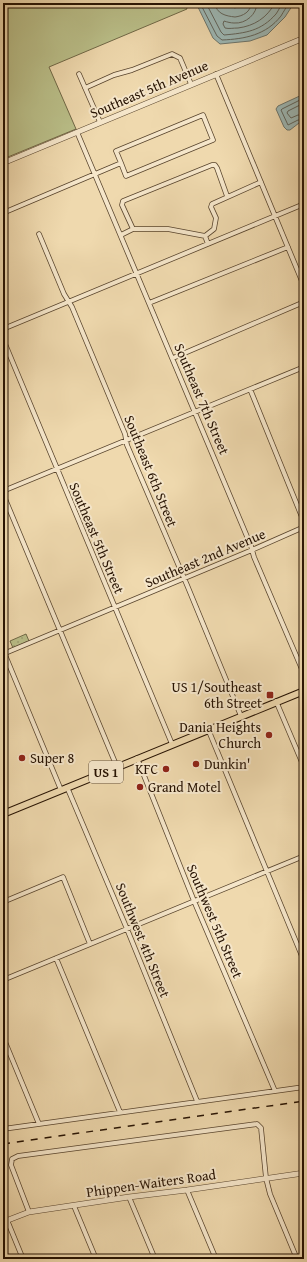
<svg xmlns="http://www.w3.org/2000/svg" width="307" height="1262" viewBox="0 0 307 1262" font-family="'Gentium Book Plus',serif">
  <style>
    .grass { fill: url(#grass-dots); stroke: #706846 }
    .park { fill: #babf89; stroke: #706846 }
    .water { fill: #9db8b5; stroke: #6d766d }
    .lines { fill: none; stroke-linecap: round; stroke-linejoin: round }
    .shore { stroke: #62655c; stroke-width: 1 }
    .minor-casing { stroke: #58442d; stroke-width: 5.5 }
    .tertiary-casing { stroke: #58442d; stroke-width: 6 }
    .primary-casing { stroke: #261202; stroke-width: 8 }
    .minor { stroke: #f5e6ca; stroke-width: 4 }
    .tertiary { stroke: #f5e6ca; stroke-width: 5 }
    .primary { stroke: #efd9ae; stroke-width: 6 }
    .rail { stroke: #261202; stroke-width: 1.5; stroke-dasharray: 7 7; stroke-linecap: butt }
    .poi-dot { fill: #8f2418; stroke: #f5e6ca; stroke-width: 1.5 }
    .labels { text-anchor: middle; stroke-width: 4; stroke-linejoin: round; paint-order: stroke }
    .shield { fill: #f5e6ca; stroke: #64523e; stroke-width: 1 }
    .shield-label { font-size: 13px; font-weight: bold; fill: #261202 }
    .street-label { font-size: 14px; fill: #261202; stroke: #f5e6ca }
    .poi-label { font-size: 14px; fill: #261202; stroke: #f5e6ca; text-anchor: end }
  </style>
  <defs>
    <pattern id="grass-dots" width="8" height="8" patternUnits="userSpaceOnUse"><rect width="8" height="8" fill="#babf89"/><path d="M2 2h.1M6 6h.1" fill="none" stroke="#a0a375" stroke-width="1.8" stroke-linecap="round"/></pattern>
  </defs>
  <rect width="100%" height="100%" fill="#efd9ae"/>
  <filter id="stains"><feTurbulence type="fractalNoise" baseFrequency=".005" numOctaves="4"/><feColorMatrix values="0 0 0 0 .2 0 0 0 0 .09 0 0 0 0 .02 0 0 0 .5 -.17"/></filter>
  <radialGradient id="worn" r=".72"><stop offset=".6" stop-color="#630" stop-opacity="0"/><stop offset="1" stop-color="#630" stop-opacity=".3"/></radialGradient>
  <path class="grass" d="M26 634 29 641 13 648 10 641Z"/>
  <path class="park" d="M3 3H185L187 9 49 67 76 129 3 159Z"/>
  <path class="water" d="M196 3H221L235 8 245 3H294L285 17 267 35 250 41 220 44 213 38Z
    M304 94V124L299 123 290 130H287L284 127 276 109 278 106Z"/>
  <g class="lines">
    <path class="shore" d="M200 3 217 36 222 40C245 39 266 35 281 16 284 11 286 7 290 3
      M206 3 221 32 224 35C246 33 261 31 276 14 279 10 280 6 283 3
      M215 3C216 14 226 16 235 17 243 16 251 12 251 3
      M257 3C257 14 246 24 234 23 231 23 227 22 224 21L223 24 225 28C229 29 233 28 238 28 254 26 267 18 275 3
      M304 98 282 109 281 110 288 125 298 120H304
      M304 103 288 111 287 113 291 118 298 115H304"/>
    <defs>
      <path id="minor" d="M79 74 100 122
        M216 74 304 286
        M85 88 114 75 132 70 172 54 180 58 191 84
        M77 132 251 546 254 557 304 674
        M3 213 121 163 116 151 203 115 213 140 126 176 121 163
        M133 229 122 205 123 201 212 165H215L217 168 227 196
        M39 234 64 294 72 307 125 434 127 445 187 585 241 716
        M121 235 133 229H168L205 236
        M208 244 205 236 214 229 216 218 211 207 212 204 261 182
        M149 303 288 247
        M3 329 304 204
        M3 339 172 744
        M173 358 304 302
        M250 389 304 522
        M3 491 304 367
        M3 494 117 767
        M3 650 61 790
        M3 654 252 550 304 527
        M276 701 304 767
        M208 729 304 961
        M137 758 194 901 275 1091
        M67 787 127 929 197 1101
        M3 902 63 877 90 944
        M56 958 120 1112
        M3 980 304 856
        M3 1037 39 1124
        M3 1129 304 1087
        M187 1190 216 1259
        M129 1197 155 1259
        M74 1206 96 1259
        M29 1212 11 1165 12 1159 18 1156 257 1124 261 1128 266 1178 270 1194 297 1259
        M7 1220 23 1259"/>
      <path id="tertiary" d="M3 163 304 38
        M3 1222 29 1212 129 1197 187 1190 304 1173"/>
      <path id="primary" d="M3 814 304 691"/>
    </defs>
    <use href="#minor" class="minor-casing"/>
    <use href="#tertiary" class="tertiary-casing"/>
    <use href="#primary" class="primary-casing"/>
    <use href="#minor" class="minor"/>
    <use href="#tertiary" class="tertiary"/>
    <use href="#primary" class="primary"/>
    <path class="rail" d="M3 1144 304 1101"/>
  </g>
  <g class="poi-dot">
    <rect x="266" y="691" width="8" height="8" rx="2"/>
    <circle cx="269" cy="735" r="4"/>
    <circle cx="22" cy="758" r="4"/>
    <circle cx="196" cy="764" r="4"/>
    <circle cx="166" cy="769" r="4"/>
    <circle cx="140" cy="787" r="4"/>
  </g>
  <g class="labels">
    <rect class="shield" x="89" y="761" width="34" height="22" rx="3"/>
    <g class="shield-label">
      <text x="106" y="777">US 1</text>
    </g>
    <g class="street-label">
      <text transform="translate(149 89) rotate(-23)" y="5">Southeast 5th Avenue</text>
      <text transform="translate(202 399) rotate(67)" y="5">Southeast 7th Street</text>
      <text transform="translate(151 471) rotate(68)" y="5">Southeast 6th Street</text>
      <text transform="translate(97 538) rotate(67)" y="5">Southeast 5th Street</text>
      <text transform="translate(205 558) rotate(-23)" y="5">Southeast 2nd Avenue</text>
      <text transform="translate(215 921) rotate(67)" y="5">Southwest 5th Street</text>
      <text transform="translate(143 940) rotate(68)" y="5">Southwest 4th Street</text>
      <text transform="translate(151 1183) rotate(-8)" y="5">Phippen-Waiters Road</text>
    </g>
    <g class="poi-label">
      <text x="262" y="692">US 1/Southeast<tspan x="262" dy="16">6th Street</tspan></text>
      <text x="261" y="732">Dania Heights<tspan x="261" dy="16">Church</tspan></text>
      <text x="30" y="763" text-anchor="start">Super 8</text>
      <text x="204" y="769" text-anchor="start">Dunkin'</text>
      <text x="158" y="774">KFC</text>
      <text x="148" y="792" text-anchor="start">Grand Motel</text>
    </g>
  </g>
  <rect width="307" height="1262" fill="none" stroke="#efd9ae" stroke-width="16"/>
  <rect x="4" y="4" width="299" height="1254" fill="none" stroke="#261202" stroke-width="2"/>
  <rect x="8" y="8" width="291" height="1246" fill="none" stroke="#261202"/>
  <rect width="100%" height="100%" filter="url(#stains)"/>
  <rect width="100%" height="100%" fill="url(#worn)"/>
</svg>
